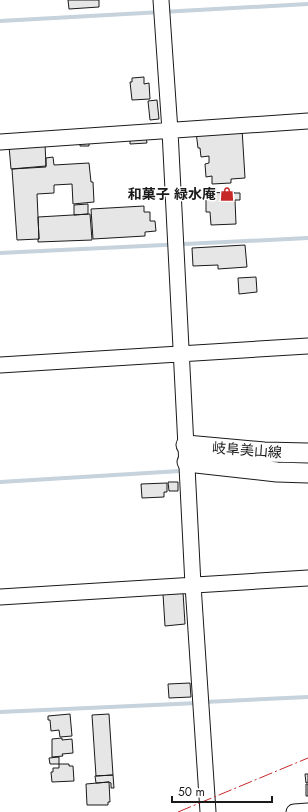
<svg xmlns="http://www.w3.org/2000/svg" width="308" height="812" viewBox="0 0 308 812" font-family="Jost,'Noto Sans JP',sans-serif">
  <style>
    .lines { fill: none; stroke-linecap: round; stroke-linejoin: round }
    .stream { stroke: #c6d2dc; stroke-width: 4 }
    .building { fill: #e6e6e6; stroke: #1a1a1a }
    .minor-casing { stroke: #1a1a1a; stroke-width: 17 }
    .major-casing { stroke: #1a1a1a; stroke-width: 21 }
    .minor { stroke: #fff; stroke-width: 15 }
    .major { stroke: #fff; stroke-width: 19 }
    .power { stroke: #c62828; stroke-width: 1; stroke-dasharray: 14 3 2 3; stroke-linecap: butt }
    .labels { text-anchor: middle; stroke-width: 3; stroke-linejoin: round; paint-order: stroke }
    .poi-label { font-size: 14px; font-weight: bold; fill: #1a1a1a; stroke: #fff; text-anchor: end }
    .street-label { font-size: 14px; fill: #1a1a1a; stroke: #fff }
  </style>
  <rect width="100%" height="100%" fill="#fff"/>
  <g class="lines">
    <path class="stream" d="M0 21 308 4
      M0 253 308 238
      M0 482 180 471
      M205 702 308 697
      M0 712 198 703"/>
  </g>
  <path class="building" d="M68 0H99V7L69 9Z
    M144 77V84L149 83 150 99 132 100 130 82H132V78Z
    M157 100 159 119 150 120 148 101Z
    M242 129 245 178 231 179V183L212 184V176L206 177 205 164 209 163V156L201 157 200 148H198L196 132Z
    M146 137 147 143 130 144V138Z
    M80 141H89V146H80Z
    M45 144 46 166 11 169 9 146Z
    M53 157 54 165 89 163 91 182H93L94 202 73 204 72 184 54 185V193L37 194 39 239 17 240 12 169 46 167V158Z
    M234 192V193H240V200H235L236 224 211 225 210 212H206V199H209V193Z
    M88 204V214L74 215V205Z
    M144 206V212H150V221H155L156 231 145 232V236L93 239 91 209Z
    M90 214 92 240 38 242V239H39L38 217Z
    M245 245 247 267 218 269V265L193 266 192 248Z
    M256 277 257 292 239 294 238 278Z
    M168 482H178V491H169Z
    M167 483V492H164V497L142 498 141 484Z
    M183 592 185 624 165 626 163 594Z
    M190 683 191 697 169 698 168 684Z
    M70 714 72 736 60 737 59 730 51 731 50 720H48V716Z
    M109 714 113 775 96 776 92 715Z
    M62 738V740L72 739 73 753 62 754 63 756 52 757V739Z
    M59 757V764H50L49 758Z
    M59 764H69V766H73L74 781 52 782 51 772H53V768H59Z
    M305 774H308V782L306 783Z
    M113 775 114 788H111V783L109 782 96 783 95 776Z
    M109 782 110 802H108V805H87L86 784Z
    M306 784H308V796H306Z"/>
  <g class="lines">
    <defs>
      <path id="minor" d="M161 0 170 131 193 585 208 812
        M0 142 308 121
        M0 365 308 346
        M0 597 308 578
        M294 812 308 811"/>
      <path id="major" d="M186 445 264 452 308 453
        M187 462 277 472 308 473"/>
    </defs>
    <use href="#minor" class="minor-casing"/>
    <use href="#major" class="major-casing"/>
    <use href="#minor" class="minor"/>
    <use href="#major" class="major"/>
    <path class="power" d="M178 812 308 758"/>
  </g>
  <defs>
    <symbol id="shop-bare" viewBox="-9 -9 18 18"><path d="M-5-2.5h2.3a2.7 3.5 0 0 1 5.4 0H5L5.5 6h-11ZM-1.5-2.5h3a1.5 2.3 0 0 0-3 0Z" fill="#c62828" stroke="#fff" stroke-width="2.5" paint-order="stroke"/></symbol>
  </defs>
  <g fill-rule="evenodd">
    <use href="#shop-bare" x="217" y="184" width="20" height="20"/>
  </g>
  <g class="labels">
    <g class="poi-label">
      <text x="216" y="199">和菓子 緑水庵</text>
    </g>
    <g class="street-label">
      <text transform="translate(247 450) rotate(4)" y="5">岐阜美山線</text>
    </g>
  </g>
  <path d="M172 796v6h100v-6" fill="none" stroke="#1a1a1a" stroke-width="2"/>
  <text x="178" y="796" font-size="12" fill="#1a1a1a" stroke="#ffffff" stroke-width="3" paint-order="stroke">50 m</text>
</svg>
